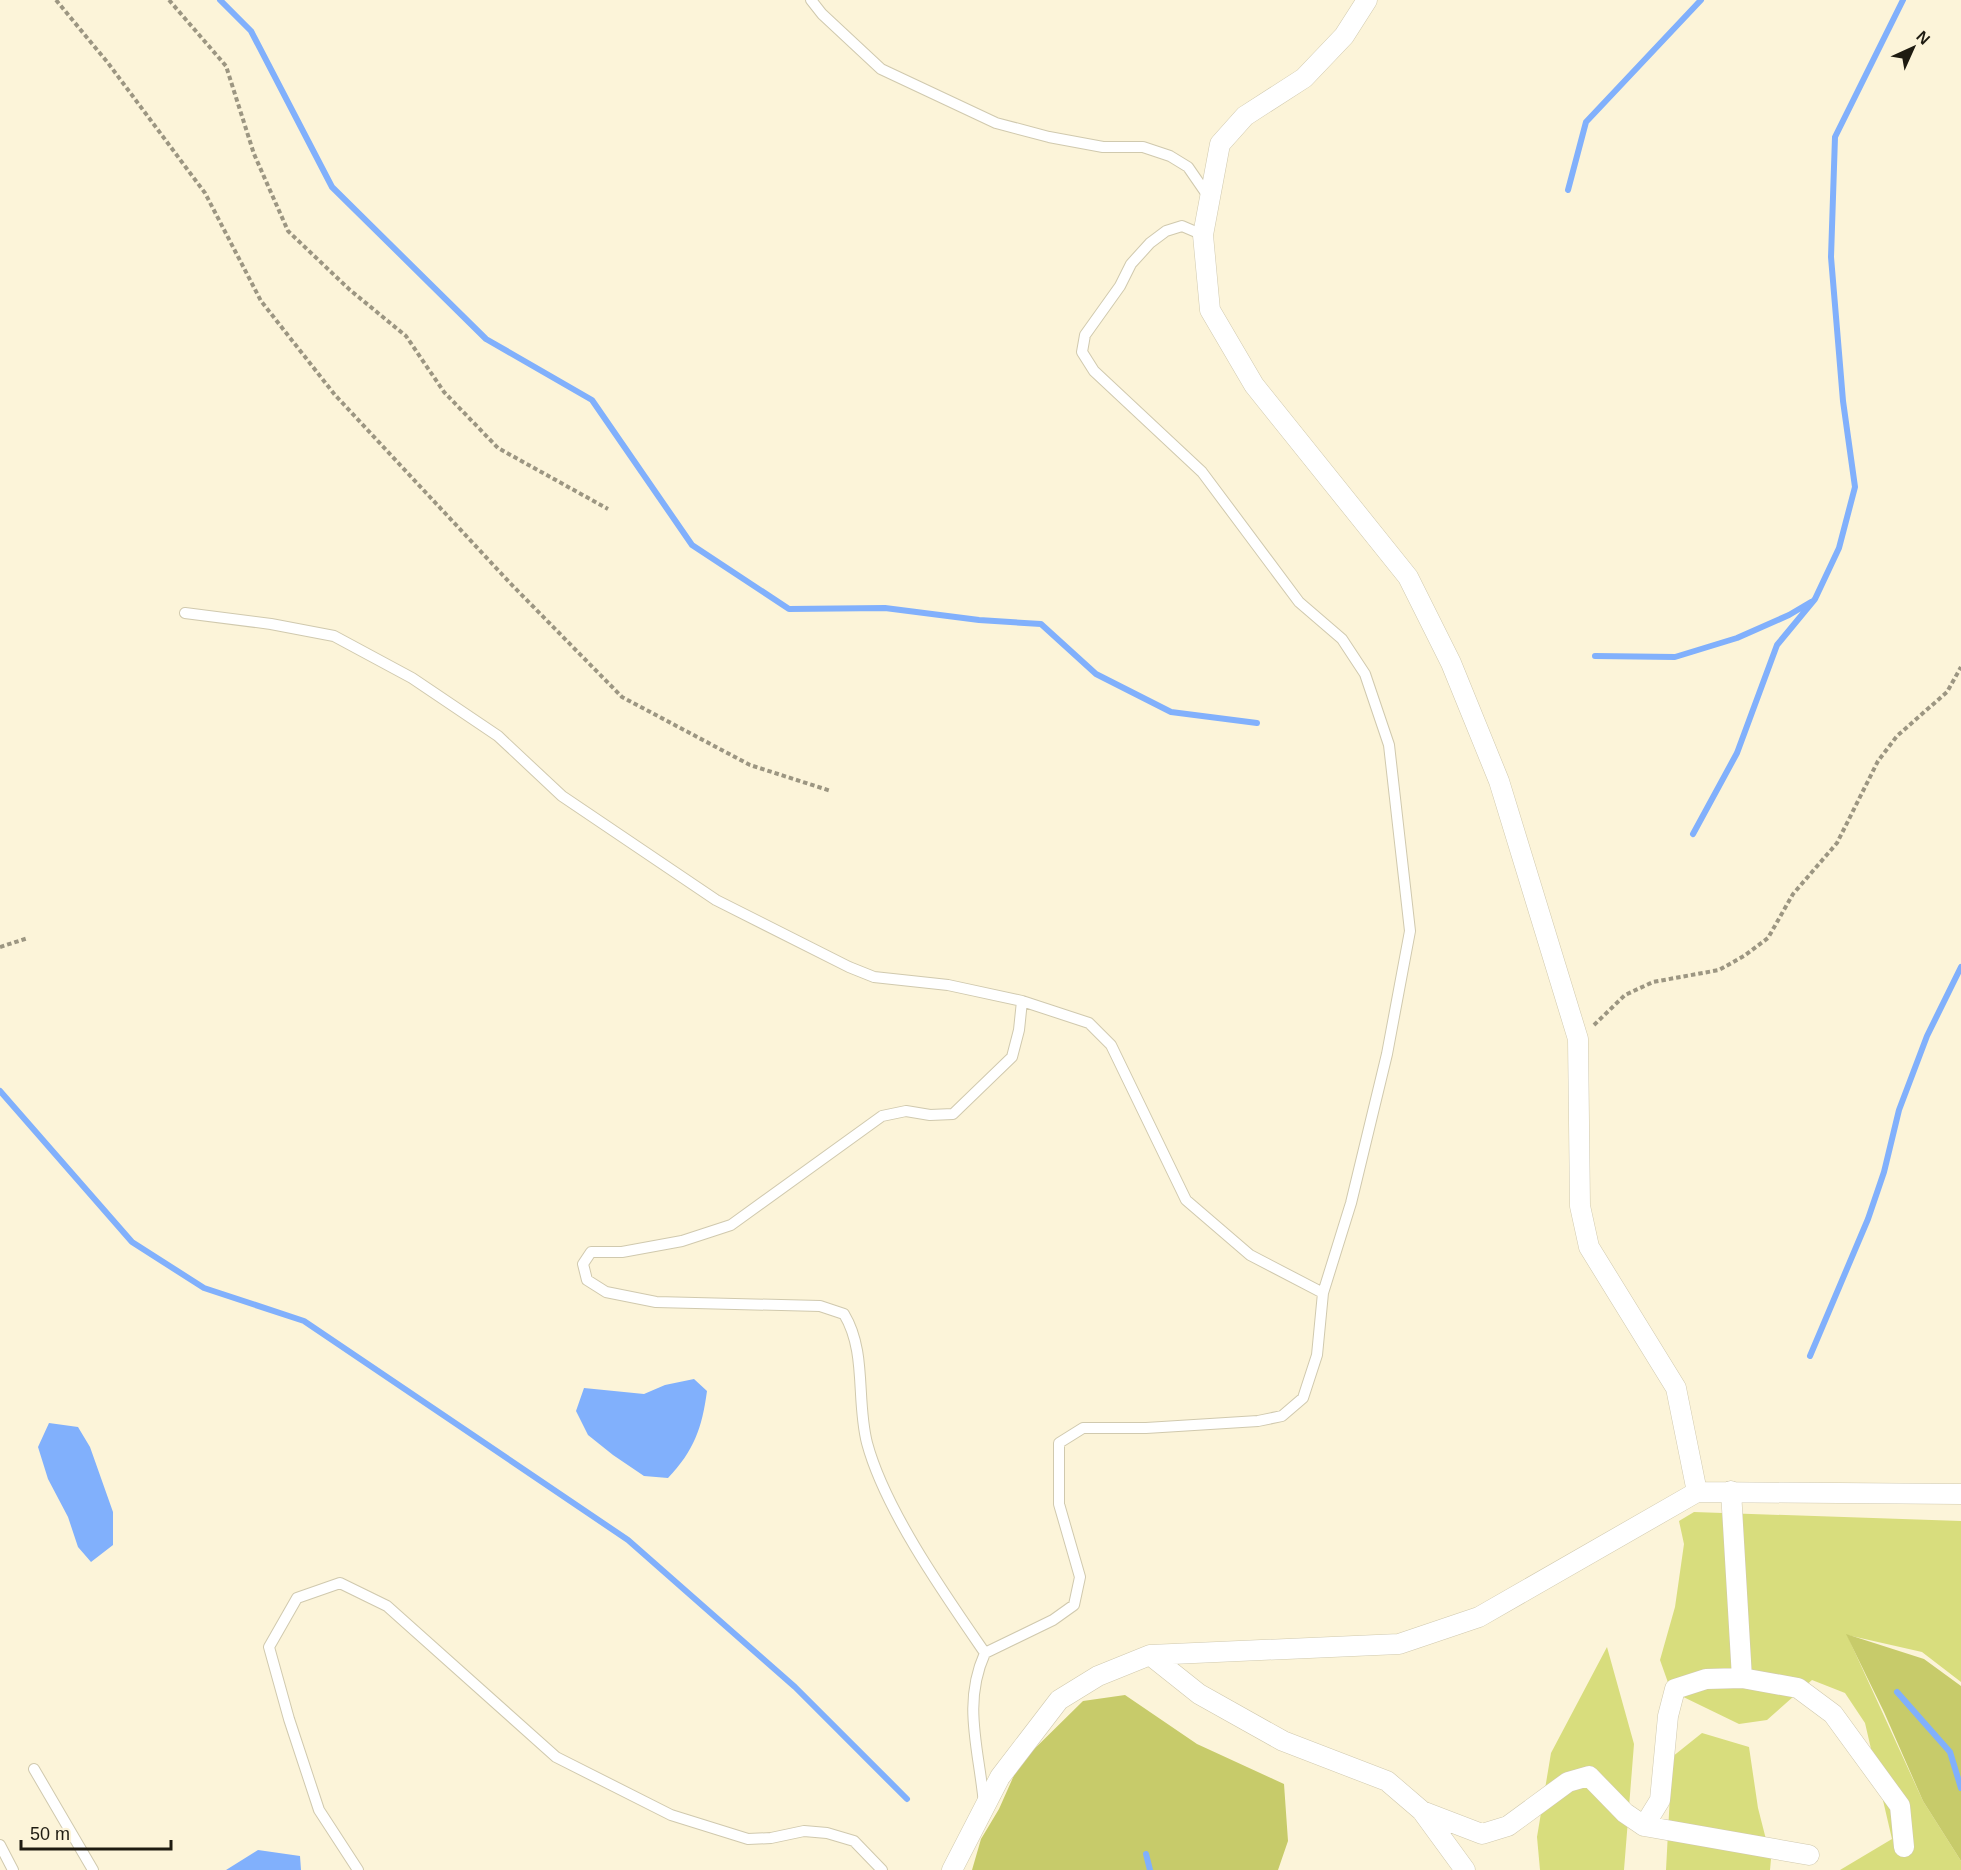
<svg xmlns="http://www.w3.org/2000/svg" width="1961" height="1870" viewBox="0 0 1961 1870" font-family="Helvetica,sans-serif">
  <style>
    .green { fill: #d8dd7d }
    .forest { fill: #c7cb6a }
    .water { fill: #81b0fc }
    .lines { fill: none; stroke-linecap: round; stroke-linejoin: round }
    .stream { stroke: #81b0fc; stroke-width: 6 }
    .service-casing { stroke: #d0c9ae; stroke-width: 12 }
    .minor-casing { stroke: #d0c9ae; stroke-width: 21 }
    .path { stroke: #9c9682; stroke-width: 4; stroke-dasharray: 4.5 3; stroke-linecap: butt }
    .service { stroke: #fff; stroke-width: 10 }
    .minor { stroke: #fff; stroke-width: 20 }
  </style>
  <rect width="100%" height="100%" fill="#fcf4d9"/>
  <path class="green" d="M1694 1512 1961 1521V1682L1922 1652 1847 1635 1923 1801 1961 1861V1870H1840L1892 1839 1865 1723 1845 1693 1812 1680 1767 1720 1739 1724 1671 1691 1660 1660 1675 1607 1684 1544 1679 1521Z
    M1607 1647 1634 1744 1624 1870H1540L1537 1837 1551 1753Z
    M1702 1733 1749 1747 1758 1808 1771 1859 1770 1870H1666L1672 1757Z"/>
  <path class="forest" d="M1846 1634 1924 1659 1961 1686V1861L1923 1801 1884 1712Z
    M1125 1695 1197 1744 1284 1784 1288 1841 1278 1870H972L981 1839 999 1809 1019 1764 1083 1701Z"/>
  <path class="water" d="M694 1379 707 1391C702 1428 694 1451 668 1478L644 1476 613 1455 588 1435 576 1411 584 1388 644 1394 665 1385Z
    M49 1423 78 1427 90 1447 113 1512V1545L91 1562 78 1547 68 1517 48 1479 38 1447Z
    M258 1850 300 1856 301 1870H226Z"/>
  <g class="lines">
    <path class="stream" d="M220 0 251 31 332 187 486 339 592 400 692 545 789 609 885 608 979 620 1041 624 1096 674 1171 712 1257 723
      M1568 190 1586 122 1701 0
      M1595 656 1675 657 1737 638 1789 615 1811 602
      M1693 834 1737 753 1777 645 1815 599 1839 548 1855 487 1843 401 1831 257 1835 137 1903 0
      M0 1091 132 1242 204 1288 304 1321 628 1540 795 1687 907 1799
      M1810 1356 1868 1219 1884 1172 1899 1110 1927 1036 1961 967
      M1897 1692 1950 1752 1961 1788
      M1146 1854 1150 1870"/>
    <defs>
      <path id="service" d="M811 0 822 14 881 69 996 123 1049 137 1103 147H1143L1170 156 1188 167 1208 196
        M185 613 271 624 334 636 412 678 498 736 562 796 716 900 849 967 874 977 948 985 1022 1001 1089 1023 1111 1045 1186 1200 1250 1255 1323 1293
        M985 1653C945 1595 885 1510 867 1443 856 1400 867 1352 844 1314L820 1306 656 1302 606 1292 587 1280 583 1264 591 1252H622L682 1241 731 1225 882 1116 906 1111 930 1115 953 1114 1012 1057 1019 1030 1022 1001
        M34 1769 93 1870
        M984 1804C979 1749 962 1704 985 1653L1053 1620 1074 1605 1080 1577 1059 1504V1443L1083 1428H1146L1258 1421 1282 1416 1303 1398 1317 1355 1323 1293 1351 1203 1387 1054 1410 931 1389 745 1365 674 1342 639 1299 602 1202 472 1094 371 1082 352 1085 335 1120 286 1131 264 1150 243 1166 231 1182 226 1203 235
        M0 1845 13 1870
        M358 1870 319 1810 289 1719 269 1647 297 1598 340 1583 387 1606 556 1757 671 1815 748 1839 771 1838 804 1831 827 1833 854 1841 882 1870"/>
      <path id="minor" d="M1367 0 1344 36 1304 78 1245 116 1220 144 1203 235 1210 310 1254 385 1408 577 1451 663 1499 781 1578 1039 1580 1206 1589 1247 1676 1388 1697 1492
        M1731 1491 1742 1678
        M1150 1655 1199 1694 1283 1741 1387 1781 1422 1811 1465 1870
        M1422 1811 1482 1834 1508 1826 1568 1782 1589 1776 1625 1813 1644 1826 1809 1855
        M1644 1826 1660 1800 1668 1716 1675 1689 1706 1679 1742 1678 1798 1688 1833 1714 1900 1806 1904 1847
        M952 1870 1000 1777 1059 1700 1098 1676 1150 1655 1399 1644 1479 1617 1697 1492 1961 1494"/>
    </defs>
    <use href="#service" class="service-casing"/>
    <use href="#minor" class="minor-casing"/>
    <path class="path" d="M56 0 108 63 205 193 261 301 335 395 511 584 622 697 750 765 831 791
      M169 0 226 66 254 154 288 231 350 290 406 336 444 392 498 448 608 509
      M0 947 28 938
      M1594 1025 1625 995 1653 982 1719 970 1744 956 1768 938 1793 894 1837 843 1878 761 1897 736 1947 692 1961 667"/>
    <use href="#service" class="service"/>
    <use href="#minor" class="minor"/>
  </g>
  <g transform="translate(1913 48) rotate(45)" stroke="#fcf4d9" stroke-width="4.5" paint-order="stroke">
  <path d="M0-4.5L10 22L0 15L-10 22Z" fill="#1e1b11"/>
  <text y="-9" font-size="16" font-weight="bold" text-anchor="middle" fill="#1e1b11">N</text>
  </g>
  <path d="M21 1840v9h150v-9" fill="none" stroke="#1e1b11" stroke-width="3"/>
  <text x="30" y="1840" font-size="18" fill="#1e1b11" stroke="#fcf4d9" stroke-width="4.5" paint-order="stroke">50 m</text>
</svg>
